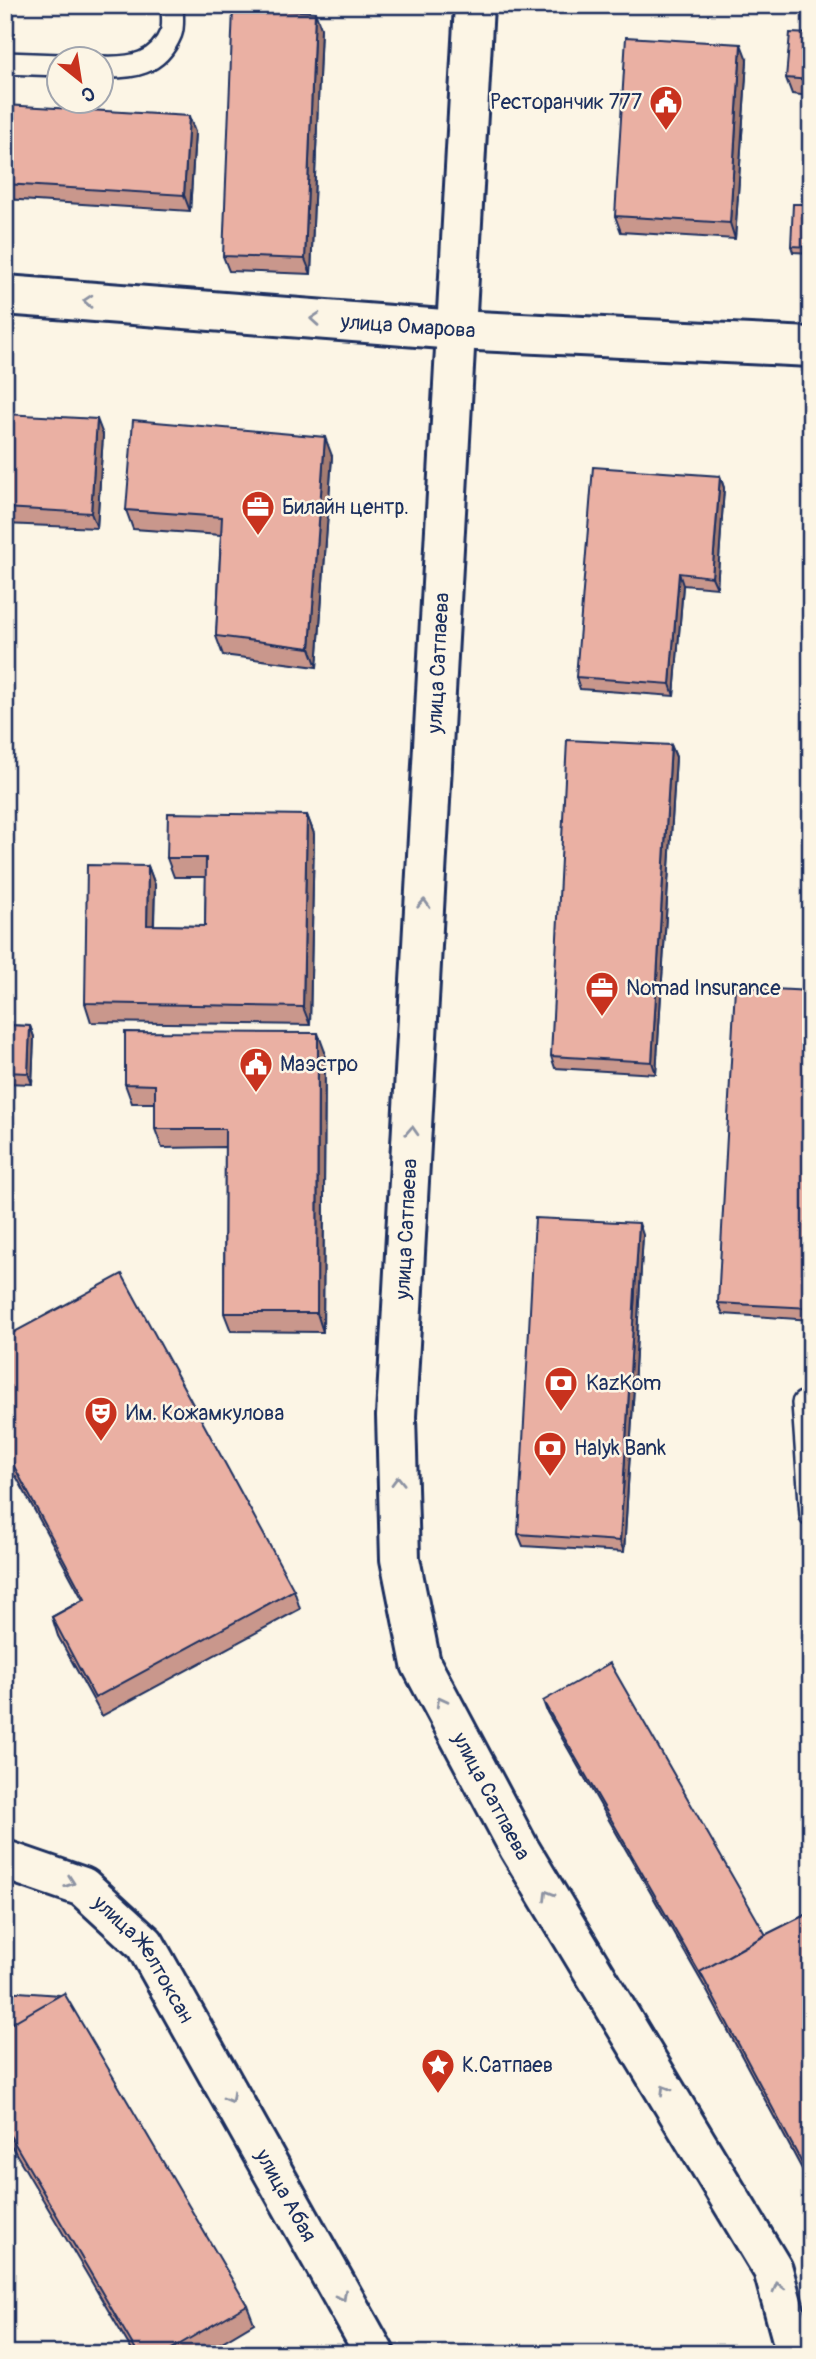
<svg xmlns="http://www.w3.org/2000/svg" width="816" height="2359" viewBox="0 0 816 2359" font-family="Pangolin,sans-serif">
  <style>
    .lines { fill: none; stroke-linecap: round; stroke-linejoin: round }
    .service-casing { stroke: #1b2f5e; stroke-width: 26 }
    .tertiary-casing { stroke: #1b2f5e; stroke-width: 44 }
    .secondary-casing { stroke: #1b2f5e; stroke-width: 44 }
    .service { stroke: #fcf5e5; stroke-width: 21 }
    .tertiary { stroke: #fcf5e5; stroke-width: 38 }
    .secondary { stroke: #fcf5e5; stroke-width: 38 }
    .wall { fill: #c9978c; stroke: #1b2f5e; stroke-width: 2 }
    .shaded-wall { fill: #a47b72; stroke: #1b2f5e; stroke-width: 2 }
    .building { fill: #eab0a3; stroke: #1b2f5e; stroke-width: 2 }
    .oneway { stroke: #8c92a2 }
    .labels { text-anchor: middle; stroke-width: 5; stroke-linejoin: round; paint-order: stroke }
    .poi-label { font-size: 21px; fill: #1b2f5e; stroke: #fcf5e5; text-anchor: start }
    .street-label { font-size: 21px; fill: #1b2f5e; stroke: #fcf5e5 }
  </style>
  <rect width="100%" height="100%" fill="#fcf5e5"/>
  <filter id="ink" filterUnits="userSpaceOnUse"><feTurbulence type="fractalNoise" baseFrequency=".0143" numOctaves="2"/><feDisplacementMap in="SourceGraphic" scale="14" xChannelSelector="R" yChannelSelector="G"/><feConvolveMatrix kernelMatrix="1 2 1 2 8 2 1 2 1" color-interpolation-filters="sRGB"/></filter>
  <g filter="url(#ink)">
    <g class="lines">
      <defs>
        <path id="service" d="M5 63 60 65
          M102 67C132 68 158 65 171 33 174 25 172 14 172 5
          M803 1403 811 1516"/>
        <path id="tertiary" d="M456 330 811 347"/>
        <g id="secondary">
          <path id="s1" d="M474 5 396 1416 400 1559 421 1664 519 1848 773 2270 796 2354"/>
          <path d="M5 295 456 330"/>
          <path id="s2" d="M5 1860 83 1887 145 1944 375 2354"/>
        </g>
      </defs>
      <use href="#service" class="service-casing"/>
      <use href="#tertiary" class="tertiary-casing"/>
      <use href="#secondary" class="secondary-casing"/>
      <use href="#service" class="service"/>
      <use href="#tertiary" class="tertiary"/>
      <use href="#secondary" class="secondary"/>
    </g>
    <path class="wall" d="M321 28 311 274 229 271 223 256Z
      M811 34V96L792 94 786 78Z
      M747 60 735 239 621 232 615 216Z
      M5 105 195 132 190 211 5 199Z
      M811 204V253L793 252 791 246Z
      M5 414 103 435 97 528 5 524Z
      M332 456 317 667 223 655 216 636 221 535 133 529 126 510Z
      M720 476 724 488 717 588 683 585 674 696 580 689 576 677Z
      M671 745 676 757 656 1074 555 1068 551 1056Z
      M307 815 314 834 310 1025 91 1022 85 1003 148 866 155 885 154 925 205 926 206 877H174L167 858Z
      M5 846 11 861 10 943H5Z
      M811 991V1320L723 1314 718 1303Z
      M5 1025 30 1026 34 1037 32 1084 5 1083Z
      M325 1052 323 1332 231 1331 224 1313 225 1147 162 1148 155 1129V1103H132L125 1084Z
      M643 1235 624 1552 523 1546 518 1534Z
      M5 1337 294 1590 300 1609 102 1716 58 1636 52 1617 83 1600 16 1476 5 1482Z
      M543 1701 766 1935 811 1912V2186L707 1991 547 1712Z
      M5 1991 247 2305 254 2323 202 2354H134L5 2135Z"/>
    <path class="shaded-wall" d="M315 12 321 28 311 274 305 259Z
      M741 44 747 60 735 239 730 223Z
      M189 116 195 132 190 211 184 195Z
      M97 419 103 435 97 528 91 513Z
      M325 437 332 456 317 667 310 648Z
      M720 476 724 488 717 588 712 577Z
      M679 573 683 585 674 696 670 684Z
      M671 745 676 757 656 1074 652 1062Z
      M307 815 314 834 310 1025 303 1007Z
      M6 846 11 861 10 943 5 930Z
      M148 866 155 885 153 944 147 925Z
      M30 1026 34 1037 32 1084 28 1073Z
      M318 1033 325 1052 323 1332 317 1313Z
      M639 1223 643 1235 624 1552 620 1541Z"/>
    <path class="building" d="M233 9 315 12 305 259 223 256Z
      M790 33 811 34V80L786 78Z
      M626 37 741 44 730 223 615 216Z
      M5 105 189 116 184 195 5 184Z
      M793 204H811V247L791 246Z
      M5 414 97 419 91 513 5 508Z
      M133 420 325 437 310 648 216 636 222 517 126 510Z
      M593 467 720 476 712 577 679 573 670 684 576 677Z
      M567 740 671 745 652 1062 551 1056Z
      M168 813 307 815 303 1007 85 1003 87 865 148 866 147 925 205 926 206 858H167Z
      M735 987 811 991V1308L718 1303Z
      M5 1025 30 1026 28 1073 5 1072Z
      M125 1032 318 1033 317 1313H224L225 1129H155V1085L125 1084Z
      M535 1218 639 1223 620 1541 518 1534Z
      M122 1274 294 1590 95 1698 52 1617 85 1599 9 1457 5 1460V1337Z
      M610 1663 766 1935 700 1972 703 1979 543 1701Z
      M811 1912V2180L700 1972 767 1934Z
      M5 1991 60 1995 5 2027Z
      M64 1993 247 2305 163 2354H138L5 2127V2027Z"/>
    <defs><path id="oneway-chevron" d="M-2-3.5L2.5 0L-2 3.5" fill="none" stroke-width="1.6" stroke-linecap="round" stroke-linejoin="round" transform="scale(1.75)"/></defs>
    <g class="oneway">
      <use href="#oneway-chevron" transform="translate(88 301) rotate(-176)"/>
      <use href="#oneway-chevron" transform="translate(315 319) rotate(-176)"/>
      <use href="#oneway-chevron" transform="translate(424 904) rotate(-87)"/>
      <use href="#oneway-chevron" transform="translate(412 1131) rotate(-87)"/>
      <use href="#oneway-chevron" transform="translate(398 1481) rotate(-91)"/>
      <use href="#oneway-chevron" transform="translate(441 1701) rotate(-118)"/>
      <use href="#oneway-chevron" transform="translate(70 1882) rotate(19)"/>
      <use href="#oneway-chevron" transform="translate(548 1895) rotate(-121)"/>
      <use href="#oneway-chevron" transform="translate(665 2090) rotate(-121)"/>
      <use href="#oneway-chevron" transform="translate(230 2098) rotate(60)"/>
      <use href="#oneway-chevron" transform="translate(778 2287) rotate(-105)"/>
      <use href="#oneway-chevron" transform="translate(342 2296) rotate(60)"/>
    </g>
  </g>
  <defs>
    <symbol id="civic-pin" viewBox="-11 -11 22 30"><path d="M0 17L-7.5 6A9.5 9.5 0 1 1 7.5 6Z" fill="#c8321e" stroke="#fcf5e5"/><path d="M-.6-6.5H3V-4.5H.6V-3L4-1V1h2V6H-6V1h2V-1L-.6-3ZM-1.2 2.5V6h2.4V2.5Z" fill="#fff"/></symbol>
    <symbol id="office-pin" viewBox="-11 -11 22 30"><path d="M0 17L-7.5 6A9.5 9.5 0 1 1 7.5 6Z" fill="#c8321e" stroke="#fcf5e5"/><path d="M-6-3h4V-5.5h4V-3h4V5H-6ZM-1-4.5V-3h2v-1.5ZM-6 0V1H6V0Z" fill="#fff"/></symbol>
    <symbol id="bank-pin" viewBox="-11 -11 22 30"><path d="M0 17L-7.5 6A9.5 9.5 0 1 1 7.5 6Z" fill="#c8321e" stroke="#fcf5e5"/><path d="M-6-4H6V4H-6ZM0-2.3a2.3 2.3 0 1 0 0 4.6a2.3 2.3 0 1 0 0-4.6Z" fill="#fff"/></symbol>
    <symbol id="theatre-pin" viewBox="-11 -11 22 30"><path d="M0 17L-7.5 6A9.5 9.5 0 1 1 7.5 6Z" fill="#c8321e" stroke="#fcf5e5"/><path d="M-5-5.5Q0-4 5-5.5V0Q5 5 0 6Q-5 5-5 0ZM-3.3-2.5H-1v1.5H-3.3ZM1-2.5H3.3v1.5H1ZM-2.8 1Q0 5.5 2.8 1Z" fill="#fff"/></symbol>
    <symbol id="sight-pin" viewBox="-11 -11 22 30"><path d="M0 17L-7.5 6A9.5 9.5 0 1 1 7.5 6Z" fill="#c8321e" stroke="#fcf5e5"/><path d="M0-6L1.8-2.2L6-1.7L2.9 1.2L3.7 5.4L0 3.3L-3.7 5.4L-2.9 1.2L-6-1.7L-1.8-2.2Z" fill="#fff"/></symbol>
  </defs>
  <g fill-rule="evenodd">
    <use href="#civic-pin" x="647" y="83" width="38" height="52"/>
    <use href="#office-pin" x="239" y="488" width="38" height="52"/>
    <use href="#office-pin" x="583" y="969" width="38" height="52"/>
    <use href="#civic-pin" x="237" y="1045" width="38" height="52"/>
    <use href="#bank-pin" x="542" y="1364" width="38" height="52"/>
    <use href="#theatre-pin" x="82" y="1394" width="38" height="52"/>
    <use href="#bank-pin" x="531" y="1429" width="38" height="52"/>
    <use href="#sight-pin" x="419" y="2046" width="38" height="52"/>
  </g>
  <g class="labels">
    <g class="poi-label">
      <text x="642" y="109" text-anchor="end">Ресторанчик 777</text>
      <text x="282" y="514">Билайн центр.</text>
      <text x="626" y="995">Nomad Insurance</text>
      <text x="280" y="1071">Маэстро</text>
      <text x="586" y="1390">KazKom</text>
      <text x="126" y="1420">Им. Кожамкулова</text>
      <text x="574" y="1455">Halyk Bank</text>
      <text x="462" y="2072">К.Сатпаев</text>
    </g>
    <g class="street-label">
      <text transform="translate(408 326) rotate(4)" y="7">улица Омарова</text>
      <text transform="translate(438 663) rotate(-87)" y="7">улица Сатпаева</text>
      <text transform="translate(406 1229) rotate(-87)" y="7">улица Сатпаева</text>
      <text dy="7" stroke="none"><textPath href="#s1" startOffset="1813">улица Сатпаева</textPath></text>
      <text dy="7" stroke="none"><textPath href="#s2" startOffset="178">улица Желтоксан</textPath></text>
      <text dy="7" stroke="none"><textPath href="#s2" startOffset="455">улица Абая</textPath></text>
    </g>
  </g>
  <rect width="816" height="2359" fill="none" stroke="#fcf5e5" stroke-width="28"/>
  <rect x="14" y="14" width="788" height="2331" fill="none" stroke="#1b2f5e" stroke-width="2.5" filter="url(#ink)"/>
  <g transform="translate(80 80) rotate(150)"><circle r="33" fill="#fcf5e5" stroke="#a2a6af" stroke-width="2"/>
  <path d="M0-5L12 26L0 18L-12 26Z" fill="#c8321e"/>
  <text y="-10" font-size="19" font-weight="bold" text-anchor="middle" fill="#1b2f5e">С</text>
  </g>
</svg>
